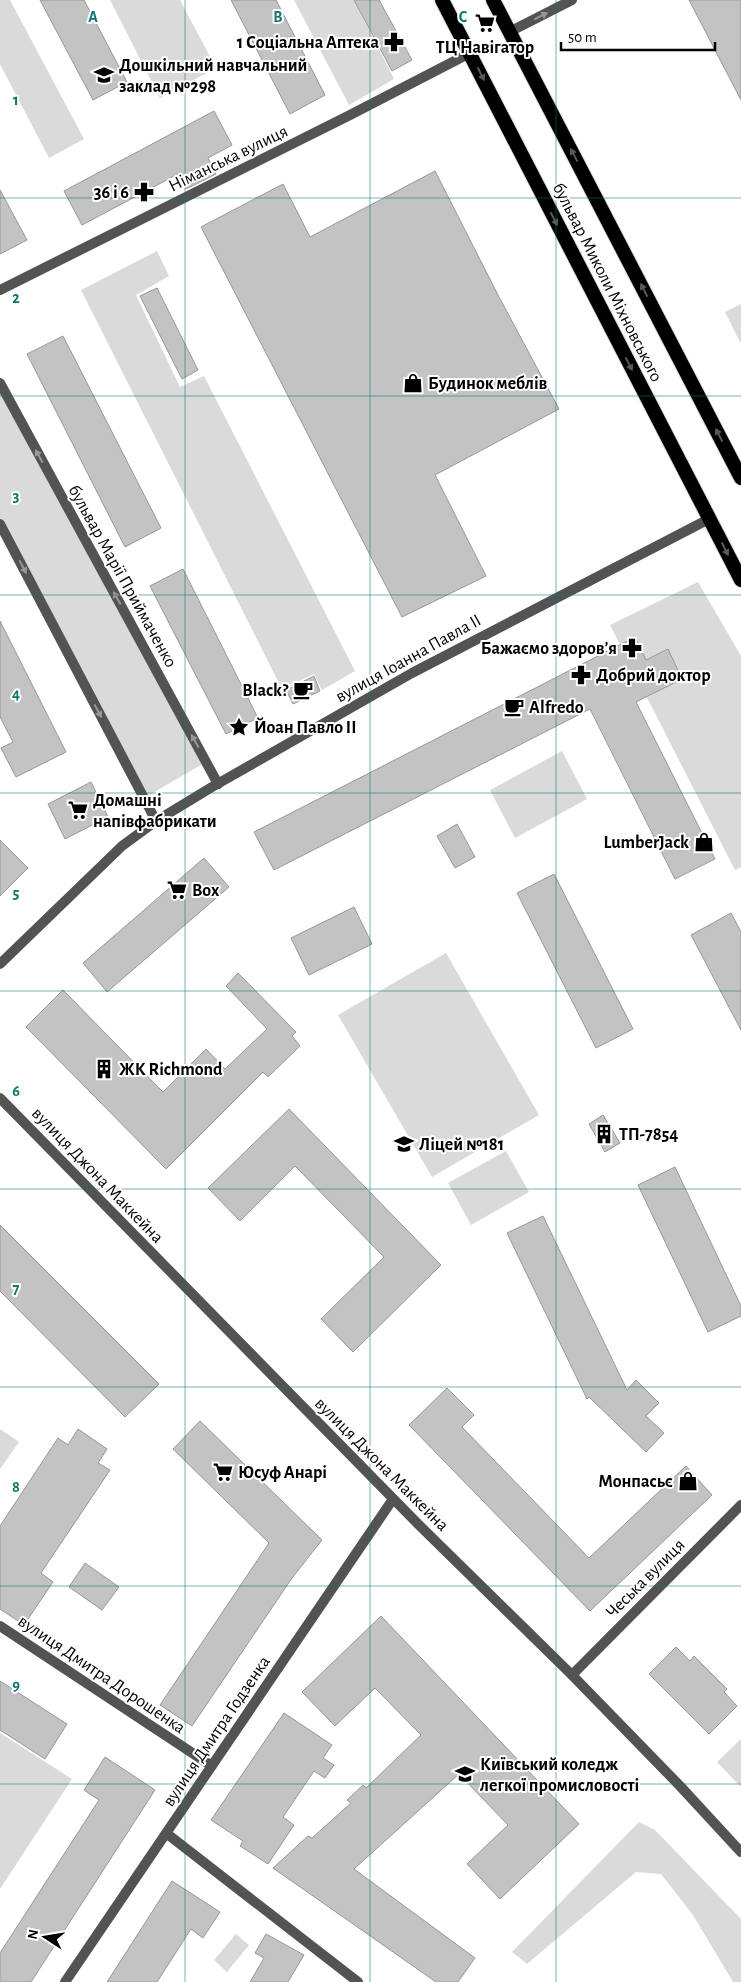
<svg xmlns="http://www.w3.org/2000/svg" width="741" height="1982" viewBox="0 0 741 1982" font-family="'Alegreya Sans',sans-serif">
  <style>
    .green { fill: #dadada }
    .building { fill: #c3c3c3; stroke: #979797 }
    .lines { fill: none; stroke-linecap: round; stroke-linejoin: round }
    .trunk-casing { stroke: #dbdbdb; stroke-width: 16 }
    .minor { stroke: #535353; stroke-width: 10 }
    .tertiary { stroke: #535353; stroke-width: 10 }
    .trunk { stroke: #000; stroke-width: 14 }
    .oneway { fill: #989898 }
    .oneway2 { fill: #595959 }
    .grid { fill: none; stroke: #0f766e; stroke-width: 1; stroke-opacity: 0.55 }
    .labels { text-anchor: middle; stroke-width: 4; stroke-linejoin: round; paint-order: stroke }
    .poi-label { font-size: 18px; font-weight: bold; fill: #000; stroke: #fff; text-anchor: start }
    .street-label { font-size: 18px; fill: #000; stroke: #fff }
    .grid-label { font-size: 16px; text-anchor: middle; font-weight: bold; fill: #0f766e; stroke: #fff; stroke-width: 4; stroke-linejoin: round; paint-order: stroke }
  </style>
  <rect width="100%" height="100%" fill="#fff"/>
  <path class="green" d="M0 0H10L84 139 49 158 0 64Z
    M110 0H180L216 68 160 98Z
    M294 0H354L394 79 349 105Z
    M157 251 169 276 136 295 180 387 204 376 355 671 322 690 314 674 282 689 81 290Z
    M741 304V344L725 312Z
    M0 384 206 762 144 798 0 524Z
    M698 582 741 656V867L735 870 610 625Z
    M562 751 587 799 515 838 490 790Z
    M446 953 539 1115 432 1177 338 1015Z
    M506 1151 529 1192 471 1225 448 1183Z
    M0 1429 19 1442 0 1469Z
    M0 1733 72 1779 0 1889Z
    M741 1739V1787L717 1762Z
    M639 1822 655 1830 741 1919V1982H733L693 1915 661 1874 636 1872 527 1964 512 1952Z
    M236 1934 249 1945 227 1972 214 1960Z"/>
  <path class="building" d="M40 0H84L127 82 93 100Z
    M231 0H276L325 95 290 114Z
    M354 0H379L412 60 392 71Z
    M689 0H741V100Z
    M214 111 232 145 208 158 216 174 186 189 178 174 82 225 64 191Z
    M435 171 499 297 559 409 435 475 486 576 402 617 201 227 283 184 310 237Z
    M0 190 27 240 0 254Z
    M157 288 198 370 182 379 140 296Z
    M63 336 161 528 125 547 27 354Z
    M183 569 258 718 226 734 150 586Z
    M0 621 66 752 16 777 1 748 13 742 0 717Z
    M635 637 646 660 668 649 682 679 636 702 715 859 675 879 590 709 274 870 254 832Z
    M314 676 320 691 293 704 286 690Z
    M91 782 108 817 65 839 48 804Z
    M457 824 475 857 455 868 437 836Z
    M0 840 28 868 0 896Z
    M204 858 229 887 107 992 83 963Z
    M554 874 633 1029 596 1048 517 893Z
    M354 907 372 944 309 975 291 938Z
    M731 913 741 932V1030L691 935Z
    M238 973 296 1032 292 1036 300 1046 268 1077 263 1072 166 1169 26 1027 63 990 163 1092 206 1049 225 1069 267 1029 226 986Z
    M289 1109 441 1265 353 1352 321 1319 384 1257 295 1166 240 1221 208 1188Z
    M603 1115 620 1143 605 1152 589 1124Z
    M675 1167 741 1306V1316L708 1332 638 1185Z
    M543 1216 627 1390 636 1380 659 1403 646 1416 664 1433 646 1452 589 1397 587 1399 507 1233Z
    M0 1225 159 1384 125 1417 0 1291Z
    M447 1388 474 1415 462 1427 589 1558 686 1466 712 1495 590 1611 409 1425Z
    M200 1421 322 1540 292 1578 192 1726 160 1705 269 1543 173 1449Z
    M78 1429 107 1449 98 1463 110 1470 41 1573 53 1582 24 1625 0 1609V1526L58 1438 68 1445Z
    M85 1563 119 1587 102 1610 69 1587Z
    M381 1616 579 1824 500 1899 467 1864 508 1825 459 1774 354 1869 475 1958 458 1982H436L273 1868 308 1836 312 1838 351 1803 347 1800 363 1785 366 1788 421 1735 375 1688 335 1726 302 1692Z
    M676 1647 690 1661 694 1656 727 1689 724 1692 737 1706 709 1734 649 1674Z
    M0 1681 67 1724 45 1759 0 1730Z
    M284 1713 332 1745 323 1758 334 1765 325 1778 314 1771 283 1817 294 1825 268 1864 240 1846 243 1841 211 1820Z
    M105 1757 155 1790 31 1982H0V1953L99 1800 84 1790Z
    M172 1881 220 1912 203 1938 191 1929 157 1982H107Z
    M266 1934 304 1955 288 1982H250L264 1958 255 1953Z"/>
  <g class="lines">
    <defs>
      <path id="trunk" d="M442 0 741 580
        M493 0 741 478"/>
    </defs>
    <use href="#trunk" class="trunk-casing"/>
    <path class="minor" d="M509 32 572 0
      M0 290 350 115 470 53
      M0 383 218 784
      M0 524 156 821
      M0 1626 212 1766
      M572 1675 741 1505
      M166 1833 358 1982
      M65 1982 393 1499"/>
    <path class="tertiary" d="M0 964 122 846 156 821 212 787 412 673 709 519
      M0 1098 419 1525 572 1675 680 1786 741 1852"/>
    <use href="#trunk" class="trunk"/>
  </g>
  <defs><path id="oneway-solid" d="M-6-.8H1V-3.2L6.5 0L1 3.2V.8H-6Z" transform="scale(1.25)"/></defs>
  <g class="oneway">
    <use href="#oneway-solid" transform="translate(541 16) rotate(-27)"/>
    <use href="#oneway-solid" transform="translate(39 456) rotate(-119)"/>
    <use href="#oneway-solid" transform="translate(23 567) rotate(62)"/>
    <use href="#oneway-solid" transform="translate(117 598) rotate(-119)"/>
    <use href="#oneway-solid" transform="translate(98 711) rotate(62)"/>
    <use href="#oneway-solid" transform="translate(195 741) rotate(-119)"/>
  </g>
  <g class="oneway2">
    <use href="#oneway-solid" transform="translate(481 74) rotate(63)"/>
    <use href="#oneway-solid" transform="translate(574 155) rotate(-118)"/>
    <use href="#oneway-solid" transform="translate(554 219) rotate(63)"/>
    <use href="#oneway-solid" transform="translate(644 290) rotate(-117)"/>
    <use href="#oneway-solid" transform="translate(629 364) rotate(63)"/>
    <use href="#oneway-solid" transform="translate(719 435) rotate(-117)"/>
    <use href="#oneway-solid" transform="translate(725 549) rotate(63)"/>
  </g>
  <path class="grid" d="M185 0V1982M370 0V1982M556 0V1982M0 198H741M0 396H741M0 595H741M0 793H741M0 991H741M0 1189H741M0 1387H741M0 1586H741M0 1784H741"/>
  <defs>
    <symbol id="supermarket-bare" viewBox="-9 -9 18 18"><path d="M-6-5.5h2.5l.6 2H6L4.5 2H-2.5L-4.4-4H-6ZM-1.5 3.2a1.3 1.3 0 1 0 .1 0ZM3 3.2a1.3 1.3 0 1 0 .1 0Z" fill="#000" stroke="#fff" stroke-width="2.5" paint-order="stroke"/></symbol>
    <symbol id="pharmacy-bare" viewBox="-9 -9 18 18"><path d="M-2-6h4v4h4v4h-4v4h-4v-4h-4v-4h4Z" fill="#000" stroke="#fff" stroke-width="2.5" paint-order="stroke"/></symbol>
    <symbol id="school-bare" viewBox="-9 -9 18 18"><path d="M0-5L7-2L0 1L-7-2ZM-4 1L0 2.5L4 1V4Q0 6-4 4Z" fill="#000" stroke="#fff" stroke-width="2.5" paint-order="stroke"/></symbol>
    <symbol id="shop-bare" viewBox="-9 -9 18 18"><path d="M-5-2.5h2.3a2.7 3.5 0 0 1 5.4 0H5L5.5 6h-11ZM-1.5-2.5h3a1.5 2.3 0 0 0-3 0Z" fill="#000" stroke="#fff" stroke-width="2.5" paint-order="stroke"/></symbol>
    <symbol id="cafe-bare" viewBox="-9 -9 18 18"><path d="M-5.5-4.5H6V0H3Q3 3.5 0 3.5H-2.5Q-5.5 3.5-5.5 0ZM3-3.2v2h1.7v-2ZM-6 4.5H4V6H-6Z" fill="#000" stroke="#fff" stroke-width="2.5" paint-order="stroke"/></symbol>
    <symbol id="sight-bare" viewBox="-9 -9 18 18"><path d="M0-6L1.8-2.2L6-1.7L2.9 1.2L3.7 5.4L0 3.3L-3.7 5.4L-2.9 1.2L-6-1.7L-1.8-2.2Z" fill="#000" stroke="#fff" stroke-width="2.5" paint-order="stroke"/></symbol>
    <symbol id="building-bare" viewBox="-9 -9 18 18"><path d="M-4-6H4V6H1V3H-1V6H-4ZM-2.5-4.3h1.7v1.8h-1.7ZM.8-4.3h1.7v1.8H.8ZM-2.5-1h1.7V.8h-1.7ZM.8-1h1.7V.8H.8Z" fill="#000" stroke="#fff" stroke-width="2.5" paint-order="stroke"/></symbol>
    <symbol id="university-bare" viewBox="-9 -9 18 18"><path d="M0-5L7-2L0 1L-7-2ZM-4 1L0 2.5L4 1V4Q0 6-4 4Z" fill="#000" stroke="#fff" stroke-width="2.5" paint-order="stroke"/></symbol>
  </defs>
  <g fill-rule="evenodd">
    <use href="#supermarket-bare" x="471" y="9" width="28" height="28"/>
    <use href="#pharmacy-bare" x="380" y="28" width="28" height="28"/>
    <use href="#school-bare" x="90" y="61" width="28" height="28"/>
    <use href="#pharmacy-bare" x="130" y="178" width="28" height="28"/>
    <use href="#shop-bare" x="399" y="369" width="28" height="28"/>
    <use href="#pharmacy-bare" x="618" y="634" width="28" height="28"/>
    <use href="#pharmacy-bare" x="567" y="661" width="28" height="28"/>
    <use href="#cafe-bare" x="289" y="676" width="28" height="28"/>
    <use href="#cafe-bare" x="500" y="693" width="28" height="28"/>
    <use href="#sight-bare" x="225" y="713" width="28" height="28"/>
    <use href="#supermarket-bare" x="64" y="796" width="28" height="28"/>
    <use href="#shop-bare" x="690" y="828" width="28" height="28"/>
    <use href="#supermarket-bare" x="163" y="876" width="28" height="28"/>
    <use href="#building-bare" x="90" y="1055" width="28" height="28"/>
    <use href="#building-bare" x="590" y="1120" width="28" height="28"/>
    <use href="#school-bare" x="390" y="1130" width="28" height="28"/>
    <use href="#supermarket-bare" x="209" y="1458" width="28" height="28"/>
    <use href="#shop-bare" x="674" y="1467" width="28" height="28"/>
    <use href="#university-bare" x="451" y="1760" width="28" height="28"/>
  </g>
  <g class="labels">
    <g class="poi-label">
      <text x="379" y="48" text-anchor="end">1 Соціальна Аптека</text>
      <text x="485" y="53" text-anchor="middle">ТЦ Навігатор</text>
      <text x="119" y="71">Дошкільний навчальний<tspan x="119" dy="21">заклад №298</tspan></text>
      <text x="129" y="198" text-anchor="end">36 і 6</text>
      <text x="428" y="389">Будинок меблів</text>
      <text x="617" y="654" text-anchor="end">Бажаємо здоровʼя</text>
      <text x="596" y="681">Добрий доктор</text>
      <text x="288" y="696" text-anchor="end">Black?</text>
      <text x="529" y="713">Alfredo</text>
      <text x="254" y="733">Йоан Павло II</text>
      <text x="93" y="806">Домашні<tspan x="93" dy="21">напівфабрикати</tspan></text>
      <text x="689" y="848" text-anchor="end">LumberJack</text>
      <text x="192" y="896">Box</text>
      <text x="119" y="1075">ЖК Richmond</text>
      <text x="619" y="1140">ТП-7854</text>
      <text x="419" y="1150">Ліцей №181</text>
      <text x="238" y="1478">Юсуф Анарі</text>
      <text x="673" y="1487" text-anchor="end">Монпасьє</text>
      <text x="480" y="1770">Київський коледж<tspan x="480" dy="21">легкої промисловості</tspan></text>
    </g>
    <g class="street-label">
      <text transform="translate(228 158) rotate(-26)" y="6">Німанська вулиця</text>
      <text transform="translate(608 282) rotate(63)" y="6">бульвар Миколи Міхновського</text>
      <text transform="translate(123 576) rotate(61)" y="6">бульвар Марії Приймаченко</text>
      <text transform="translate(408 658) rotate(-29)" y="6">вулиця Іоанна Павла II</text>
      <text transform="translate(98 1175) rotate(46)" y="6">вулиця Джона Маккейна</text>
      <text transform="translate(382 1464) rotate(45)" y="6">вулиця Джона Маккейна</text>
      <text transform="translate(645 1578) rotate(-45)" y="6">Чеська вулиця</text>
      <text transform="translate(102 1674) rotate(34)" y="6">вулиця Дмитра Дорошенка</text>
      <text transform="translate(216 1731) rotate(-56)" y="6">вулиця Дмитра Годзенка</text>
    </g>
  </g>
  <g class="grid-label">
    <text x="93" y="22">A</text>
    <text x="278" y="22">B</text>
    <text x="463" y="22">C</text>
    <text x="16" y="105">1</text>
    <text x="16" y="303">2</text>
    <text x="16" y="501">3</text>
    <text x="16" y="699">4</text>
    <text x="16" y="898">5</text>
    <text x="16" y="1096">6</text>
    <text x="16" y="1294">7</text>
    <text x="16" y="1492">8</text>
    <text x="16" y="1690">9</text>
  </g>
  <g transform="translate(45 1937) rotate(282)" stroke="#ffffff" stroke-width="4" paint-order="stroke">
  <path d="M0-4L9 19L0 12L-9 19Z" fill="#000000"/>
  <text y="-8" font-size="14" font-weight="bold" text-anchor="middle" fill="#000000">N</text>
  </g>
  <path d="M561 42v8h154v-8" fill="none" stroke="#000000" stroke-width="2.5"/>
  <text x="568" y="42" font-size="15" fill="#000000" stroke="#ffffff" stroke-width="4" paint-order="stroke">50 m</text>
</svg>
